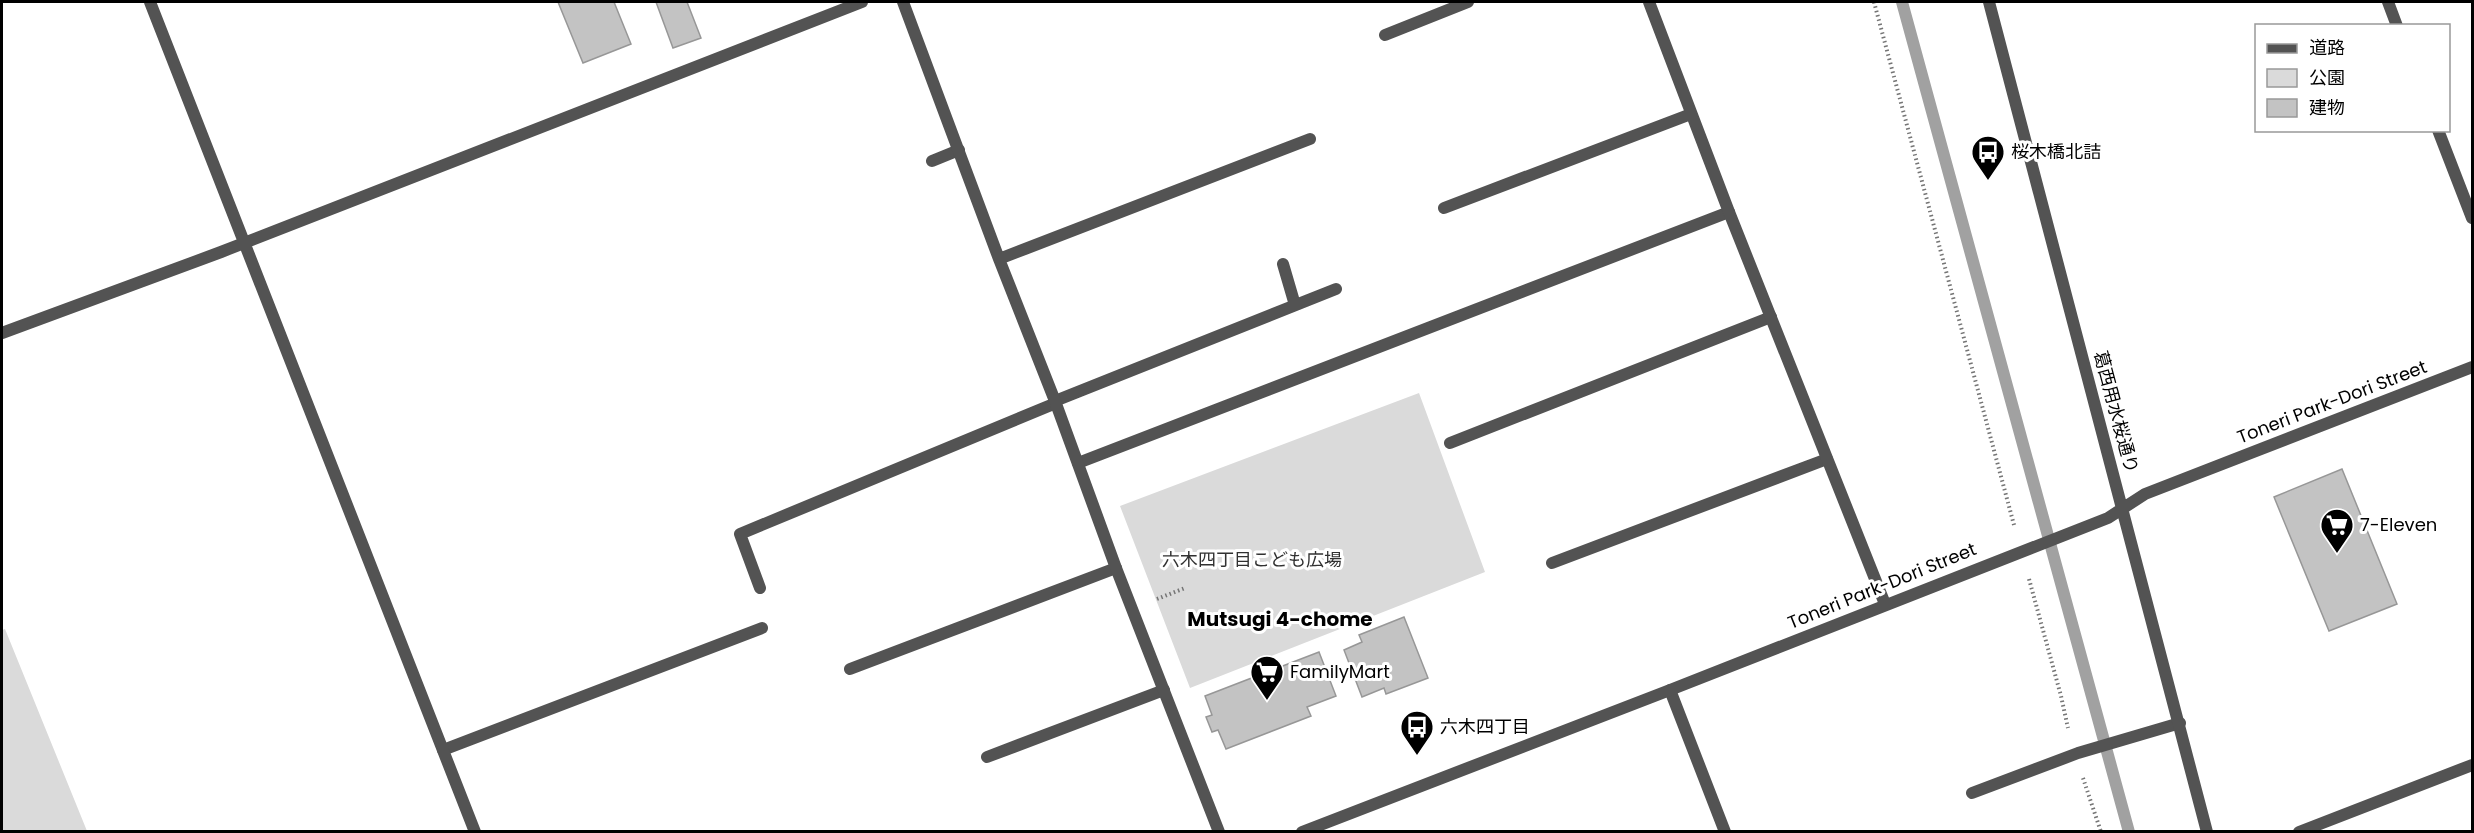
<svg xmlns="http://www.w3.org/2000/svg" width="2474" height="833" viewBox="0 0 2474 833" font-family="Poppins,'Noto Sans JP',sans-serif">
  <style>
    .green { fill: #dadada }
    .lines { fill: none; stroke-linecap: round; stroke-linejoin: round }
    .stream { stroke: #a1a1a1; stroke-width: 12 }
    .building { fill: #c3c3c3; stroke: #979797; stroke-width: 1.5 }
    .path { stroke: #757575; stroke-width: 4; stroke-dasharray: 1.5 3; stroke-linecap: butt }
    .service { stroke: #535353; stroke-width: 12 }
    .minor { stroke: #535353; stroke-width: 12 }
    .tertiary { stroke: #535353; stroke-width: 12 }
    .labels { text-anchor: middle; stroke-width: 6; stroke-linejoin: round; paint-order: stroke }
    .poi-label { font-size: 18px; fill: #000; stroke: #fff; text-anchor: start }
    .street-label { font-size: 18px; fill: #000; stroke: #fff }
    .park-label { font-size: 18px; fill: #313131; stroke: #fff }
    .neighbourhood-label { font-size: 20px; font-weight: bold; fill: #000; stroke: #fff }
  </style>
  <rect width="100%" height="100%" fill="#fff"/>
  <path class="green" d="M1419 393 1485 572 1190 688 1120 506Z
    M5 629 87 831H2V630Z"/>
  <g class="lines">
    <path class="stream" d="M1902 2 2129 832"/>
  </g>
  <path class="building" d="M558 2H614L631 44 583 63Z
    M656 2H687L701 38 673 48Z
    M2342 469 2397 604 2329 631 2274 497Z
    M1404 617 1428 678 1386 694 1384 688 1362 697 1344 650 1362 642 1359 635Z
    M1319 652 1336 696 1307 707 1311 716 1226 749 1218 730 1212 732 1206 717 1212 715 1205 696Z"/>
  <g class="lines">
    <path class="path" d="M1874 2 2014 525
      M2029 579 2061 696 2068 728
      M1157 599 1185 588
      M2083 778 2101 832"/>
    <path class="service" d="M932 161 959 150
      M1283 264 1295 305
      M1055 401 1336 289
      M1450 443 1771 317
      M1078 463 1729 212
      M1552 563 1827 459
      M760 588 740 534 1056 403
      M850 669 1116 568
      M443 750 762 628
      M987 757 1164 690
      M1972 793 2078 753 2180 723"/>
    <path class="minor" d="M150 2 475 832
      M903 2 999 259 1055 401 1116 568 1219 832
      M1649 2 1729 212 1885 604
      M2388 2 2397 26
      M1385 35 1468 2
      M2438 130 2472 218
      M1444 208 1691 114
      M999 259 1310 139
      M2 333 221 252 862 2
      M1670 690 1725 832
      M2299 832 2472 765"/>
    <path class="tertiary" d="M1989 2 2207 832
      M1302 832 1670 690 2108 518 2145 494 2472 367"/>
  </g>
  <defs>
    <symbol id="bus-pin" viewBox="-11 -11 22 30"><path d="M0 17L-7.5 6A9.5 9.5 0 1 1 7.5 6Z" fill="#000" stroke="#fff"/><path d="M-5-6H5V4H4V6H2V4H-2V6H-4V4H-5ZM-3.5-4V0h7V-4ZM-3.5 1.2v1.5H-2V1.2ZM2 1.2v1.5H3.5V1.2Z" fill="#fff"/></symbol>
    <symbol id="supermarket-pin" viewBox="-11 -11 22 30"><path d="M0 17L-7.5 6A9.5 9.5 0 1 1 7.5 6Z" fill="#000" stroke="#fff"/><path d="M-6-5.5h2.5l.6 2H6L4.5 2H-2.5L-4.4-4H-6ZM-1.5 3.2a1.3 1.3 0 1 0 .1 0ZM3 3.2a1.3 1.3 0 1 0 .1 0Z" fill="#fff"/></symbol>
  </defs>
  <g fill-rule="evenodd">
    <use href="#bus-pin" x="1969" y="133" width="38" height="52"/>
    <use href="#supermarket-pin" x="2318" y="506" width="38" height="52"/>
    <use href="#supermarket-pin" x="1248" y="653" width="38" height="52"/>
    <use href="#bus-pin" x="1398" y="708" width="38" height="52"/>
  </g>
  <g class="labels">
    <g class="poi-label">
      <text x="2011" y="158">桜木橋北詰</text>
      <text x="2360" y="531">7-Eleven</text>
      <text x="1290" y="678">FamilyMart</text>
      <text x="1440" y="733">六木四丁目</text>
    </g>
    <g class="street-label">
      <text transform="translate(2332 402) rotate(-21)" y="6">Toneri Park-Dori Street</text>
      <text transform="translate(2116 412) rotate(75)" y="6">葛西用水桜通り</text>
      <text transform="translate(1882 586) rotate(-22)" y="6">Toneri Park-Dori Street</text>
    </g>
    <g class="park-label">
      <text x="1252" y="566">六木四丁目こども広場</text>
    </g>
    <g class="neighbourhood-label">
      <text x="1280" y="626">Mutsugi 4-chome</text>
    </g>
  </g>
  <rect width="2474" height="833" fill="none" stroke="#000000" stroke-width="6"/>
  <rect x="2255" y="24" width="195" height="108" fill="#ffffff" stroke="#999999" stroke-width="1.5"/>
  <rect x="2267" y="44" width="30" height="9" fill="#535353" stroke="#999999" stroke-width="1.5"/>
  <text x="2309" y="54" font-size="18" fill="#000000">道路</text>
  <rect x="2267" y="69" width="30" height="18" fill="#dadada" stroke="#999999" stroke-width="1.5"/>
  <text x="2309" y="84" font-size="18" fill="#000000">公園</text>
  <rect x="2267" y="99" width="30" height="18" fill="#c3c3c3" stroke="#999999" stroke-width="1.5"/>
  <text x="2309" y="114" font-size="18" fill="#000000">建物</text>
</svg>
